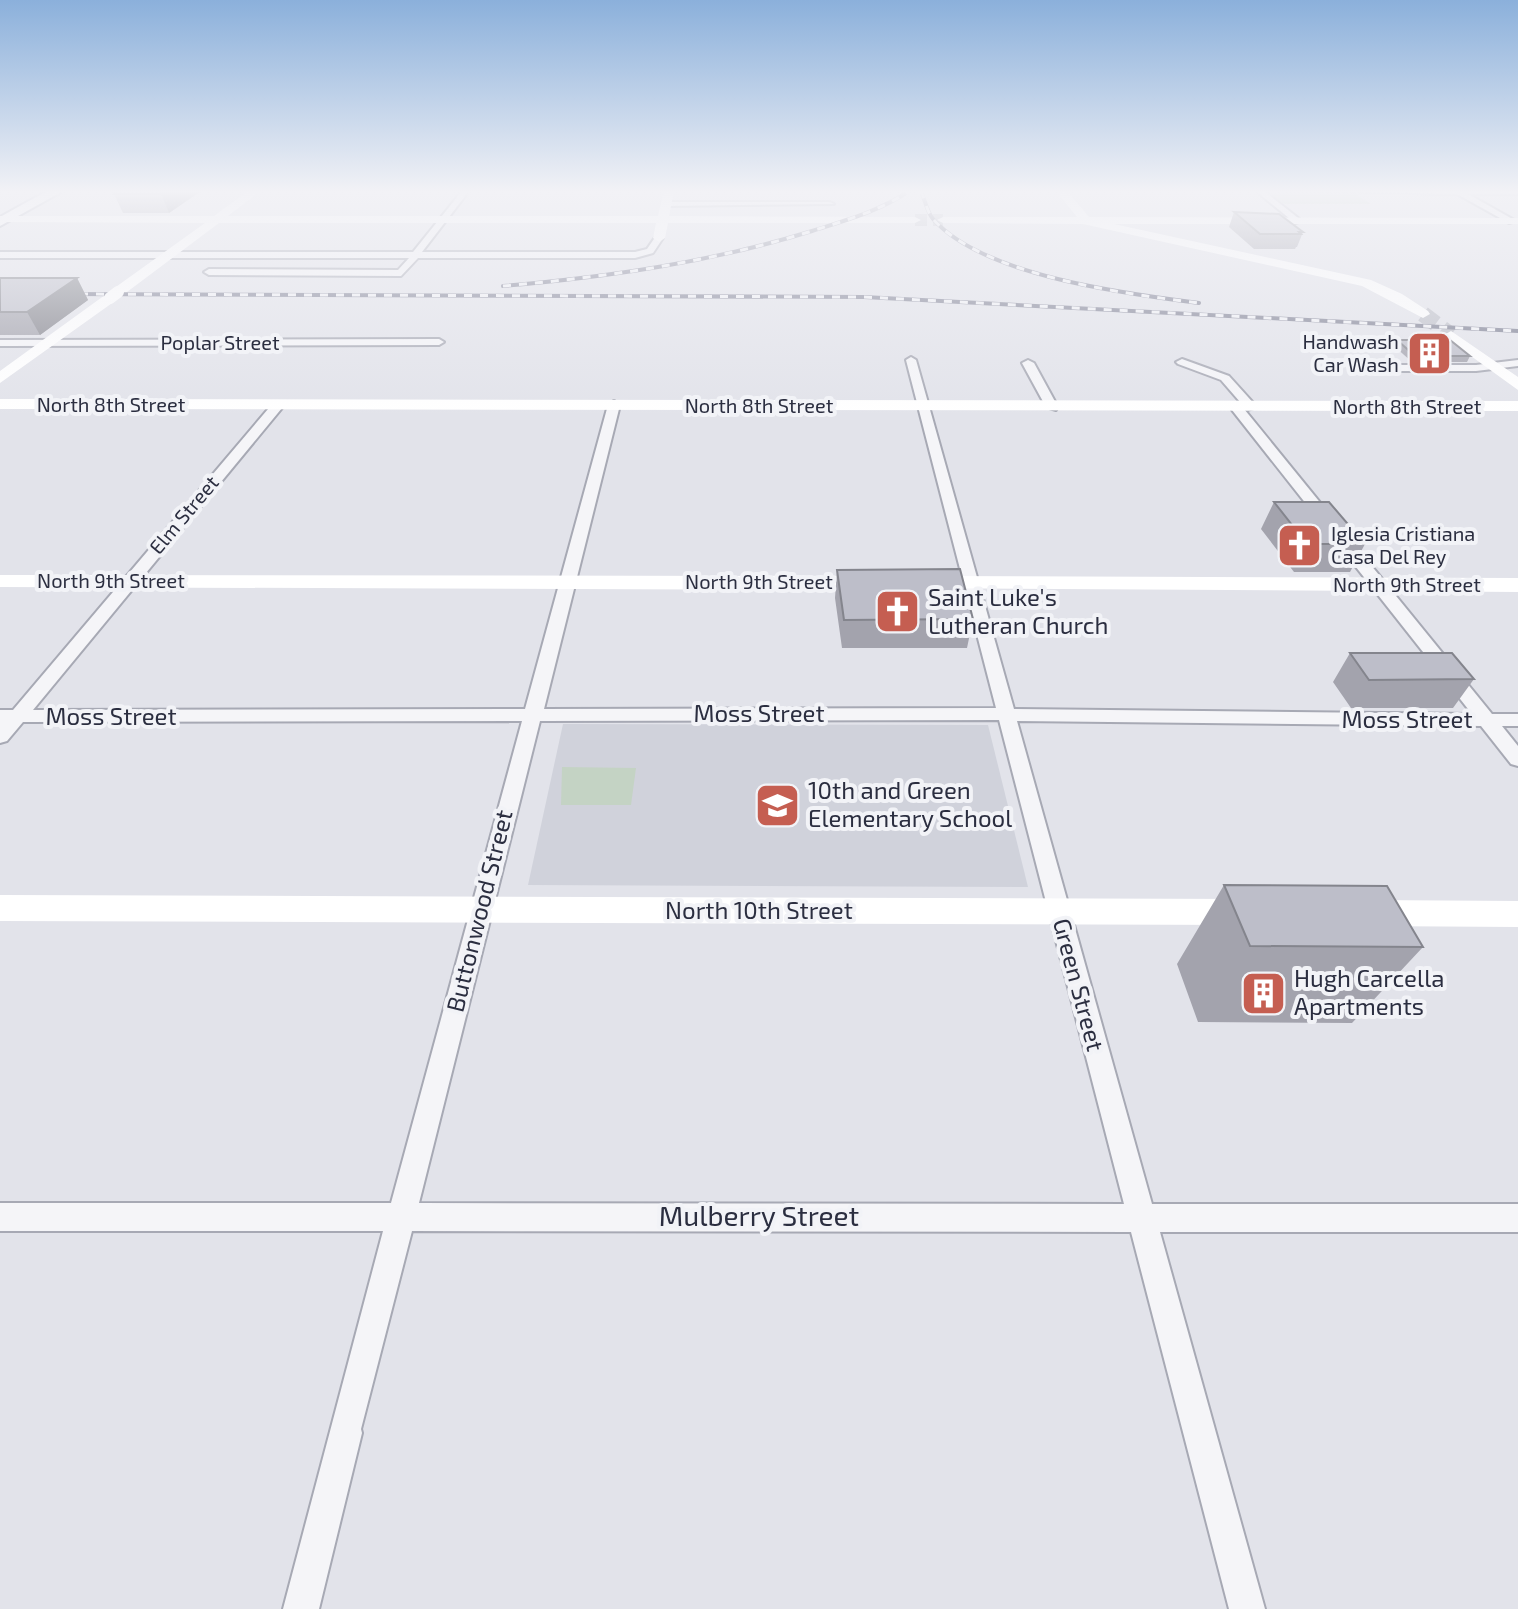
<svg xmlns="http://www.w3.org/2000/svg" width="1518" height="1609" viewBox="0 0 1518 1609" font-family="'Exo 2',sans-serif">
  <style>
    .built { fill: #d0d2db }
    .green { fill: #c4d3c4 }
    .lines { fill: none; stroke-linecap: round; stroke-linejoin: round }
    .secondary-tunnel-far1 { stroke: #bdbfc8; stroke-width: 12; stroke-dasharray: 12 6; stroke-linecap: butt }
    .secondary-tunnel { stroke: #bdbfc8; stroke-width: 16; stroke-dasharray: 16 8; stroke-linecap: butt }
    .street-casing { stroke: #a7a9b4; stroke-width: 4 }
    .primary-casing { stroke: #a2a5b4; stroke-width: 4 }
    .street { fill: #f5f5f8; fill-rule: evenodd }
    .secondary { fill: #fff; fill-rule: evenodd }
    .primary { fill: #fff; fill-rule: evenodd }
    .rail-casing { stroke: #7d7f92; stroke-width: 4 }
    .rail { stroke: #f2f3f7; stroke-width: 3; stroke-dasharray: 8; stroke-linecap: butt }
    .secondary-bridge { stroke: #fff; stroke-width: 12 }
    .wall { fill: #a3a3ad }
    .shaded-wall { fill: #84858d }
    .building { fill: #bdbec9; stroke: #84858d; stroke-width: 2 }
    .labels { text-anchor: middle; stroke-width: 8; stroke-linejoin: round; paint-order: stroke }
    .far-poi-label { font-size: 20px; fill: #2b2e40; stroke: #f2f3f7; text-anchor: end }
    .far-street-label { font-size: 20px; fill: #2b2e40; stroke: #f2f3f7 }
    .poi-label { font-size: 24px; fill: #2b2e40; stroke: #f2f3f7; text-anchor: start }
    .street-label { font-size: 24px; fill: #2b2e40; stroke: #f2f3f7 }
    .near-street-label { font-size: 28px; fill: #2b2e40; stroke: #f2f3f7 }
  </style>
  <rect width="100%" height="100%" fill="#e2e3ea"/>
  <path class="built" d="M563 724 988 725 1028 887 528 885Z"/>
  <path class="green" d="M1352 192 1371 204H1284L1268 193Z
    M562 767 636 768 631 805H561Z"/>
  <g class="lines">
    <path class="secondary-tunnel-far1" d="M915 220H943"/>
    <path class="secondary-tunnel" d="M1423 314 1451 335"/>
    <defs>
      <path id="street" d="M462 191H469L422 252H635L647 249 656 236 663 238 653 253 635 258H418L401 276 209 275 204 272 209 269 398 270 409 258H0V252H413Z
        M1256 191H1264L1302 221 1295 223Z
        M1321 191H1518V194H1468L1516 221 1509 223 1457 194Z
        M666 202H830L834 204 663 206Z
        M0 340 439 339 444 342 439 345 0 346Z
        M911 357 916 360 1014 709 1472 714 1232 410 1230 407 1236 403 1240 404 1492 714H1518V726H1502L1518 746V766L1511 764 1481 726 1017 721 1152 1204H1518V1232H1160L1265 1609H1229L1131 1232 412 1231 361 1429 362 1433 319 1609H283L383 1231H0V1203H391L522 721 23 722 7 741 0 743V710H13L274 402H282V408L33 710 525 709 608 405 614 401 620 405 544 709 996 708 906 360ZM999 720 1124 1204 419 1203 540 721Z
        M1182 359 1229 376 1257 407 1247 410 1221 380 1178 364 1176 362Z
        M1028 360 1034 363 1058 407 1056 410 1046 407 1022 363Z
        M1518 360V366L1476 371H1381L1375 368 1381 365H1476Z"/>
      <path id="primary" d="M47 191H63L0 226V217Z"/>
    </defs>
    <use href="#street" class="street-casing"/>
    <use href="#primary" class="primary-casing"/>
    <use href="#street" class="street"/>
    <path class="secondary" d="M248 191H260L228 216H658L664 191H674L669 216 915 217 921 220 915 223H668L665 238 659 242 653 238 656 223H219L123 295H115V301L0 383V371L105 295H113V289L205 223 0 222V216H214Z
      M1056 191H1067L1089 217 1518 218V224H1114L1371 280 1402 294 1428 311 1430 314 1423 318 1362 286 1083 224 943 223 937 220 943 217H1077Z
      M1451 331 1518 377V390L1446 338 1444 335Z
      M0 399 1518 401V411L0 409Z
      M0 575 871 576 882 583 871 590 0 587Z
      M925 576 1518 578V592L917 588 914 583 917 578Z
      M0 895 1245 899 1256 903 1261 912 1256 921 1245 925 0 921Z
      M1367 900 1518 901V927L1367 926 1356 922 1351 913 1356 904Z"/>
    <use href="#primary" class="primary"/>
    <defs>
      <path id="rail" d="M921 191C925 200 927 212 933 219 983 276 1127 294 1199 303
        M503 286C608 277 712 262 812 231 846 220 880 211 909 191
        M64 294 864 297 1518 331"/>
    </defs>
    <use href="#rail" class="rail-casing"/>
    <use href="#rail" class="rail"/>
    <path class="secondary-bridge" d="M110 298 118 292"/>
  </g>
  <path class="wall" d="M118 191H201L169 213H123L114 194Z
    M1234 212 1303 232 1297 247H1296L1295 249H1254L1229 227Z
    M0 278H77L88 300 40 335H0Z
    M1397 340 1470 356 1467 362H1412L1394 346Z
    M1274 502 1365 544 1350 572H1294L1261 529Z
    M837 570 973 619 967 648H842L835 598Z
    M1350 653 1474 679 1453 708H1351L1333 682Z
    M1224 885 1423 947 1352 1023 1198 1022 1177 964Z"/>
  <path class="shaded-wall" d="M165 191H201L169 213 161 194Z
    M77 278 88 300 40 335 27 312Z"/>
  <path class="building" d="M118 191H165L161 194H114Z
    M1234 212 1279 214 1303 232H1299L1301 234H1260Z
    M0 278H77L27 312H0Z
    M1397 340H1450L1470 356H1415Z
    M1274 502H1329L1365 544H1307Z
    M960 569 973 619 844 620 837 570Z
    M1350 653H1452L1474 679 1369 680Z
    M1224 885 1387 886 1423 947 1250 946Z"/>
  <linearGradient id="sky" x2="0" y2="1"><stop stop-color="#8bb0db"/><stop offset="0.46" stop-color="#f2f2f6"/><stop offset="1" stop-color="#f2f2f6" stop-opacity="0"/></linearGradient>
  <rect width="1518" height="417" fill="url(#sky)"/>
  <defs>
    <symbol id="building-square" viewBox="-11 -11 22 22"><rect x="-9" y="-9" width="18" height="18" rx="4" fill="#c55e51" stroke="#f2f3f7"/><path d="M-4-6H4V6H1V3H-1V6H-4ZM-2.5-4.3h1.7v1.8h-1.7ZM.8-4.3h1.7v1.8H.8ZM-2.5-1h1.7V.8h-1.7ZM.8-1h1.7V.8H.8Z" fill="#fff"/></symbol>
    <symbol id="church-square" viewBox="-11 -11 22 22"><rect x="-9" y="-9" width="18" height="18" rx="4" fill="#c55e51" stroke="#f2f3f7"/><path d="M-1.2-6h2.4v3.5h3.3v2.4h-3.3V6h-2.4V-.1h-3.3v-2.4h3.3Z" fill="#fff"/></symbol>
    <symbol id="school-square" viewBox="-11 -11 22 22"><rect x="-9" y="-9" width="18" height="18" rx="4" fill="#c55e51" stroke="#f2f3f7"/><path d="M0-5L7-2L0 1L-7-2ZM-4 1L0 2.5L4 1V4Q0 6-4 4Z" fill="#fff"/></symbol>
  </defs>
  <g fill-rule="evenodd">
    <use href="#building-square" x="1404" y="328" width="51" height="51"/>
    <use href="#church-square" x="1274" y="520" width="51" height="51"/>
    <use href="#church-square" x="872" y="586" width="51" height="51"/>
    <use href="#school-square" x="752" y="780" width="51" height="51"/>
    <use href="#building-square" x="1238" y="968" width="51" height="51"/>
  </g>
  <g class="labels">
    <g class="far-poi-label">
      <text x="1399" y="349">Handwash<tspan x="1399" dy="23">Car Wash</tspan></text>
      <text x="1331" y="541" text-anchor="start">Iglesia Cristiana<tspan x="1331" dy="23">Casa Del Rey</tspan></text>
    </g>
    <g class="far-street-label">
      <text x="220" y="350">Poplar Street</text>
      <text x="111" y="412">North 8th Street</text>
      <text x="759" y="413">North 8th Street</text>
      <text x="1407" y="414">North 8th Street</text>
      <text transform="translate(184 515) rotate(-50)" y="7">Elm Street</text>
      <text x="111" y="588">North 9th Street</text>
      <text x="759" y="589">North 9th Street</text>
      <text x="1407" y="592">North 9th Street</text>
    </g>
    <g class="poi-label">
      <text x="928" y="606">Saint Luke's<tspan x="928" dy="28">Lutheran Church</tspan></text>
      <text x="808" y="799">10th and Green<tspan x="808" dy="28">Elementary School</tspan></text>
      <text x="1294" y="987">Hugh Carcella<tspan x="1294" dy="28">Apartments</tspan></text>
    </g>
    <g class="street-label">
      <text x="759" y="722">Moss Street</text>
      <text x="111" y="725">Moss Street</text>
      <text x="1407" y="728">Moss Street</text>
      <text transform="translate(480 911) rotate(-76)" y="8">Buttonwood Street</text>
      <text x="759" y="919">North 10th Street</text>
      <text transform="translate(1078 985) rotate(75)" y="8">Green Street</text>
    </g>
    <g class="near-street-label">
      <text x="759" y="1226">Mulberry Street</text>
    </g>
  </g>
</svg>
